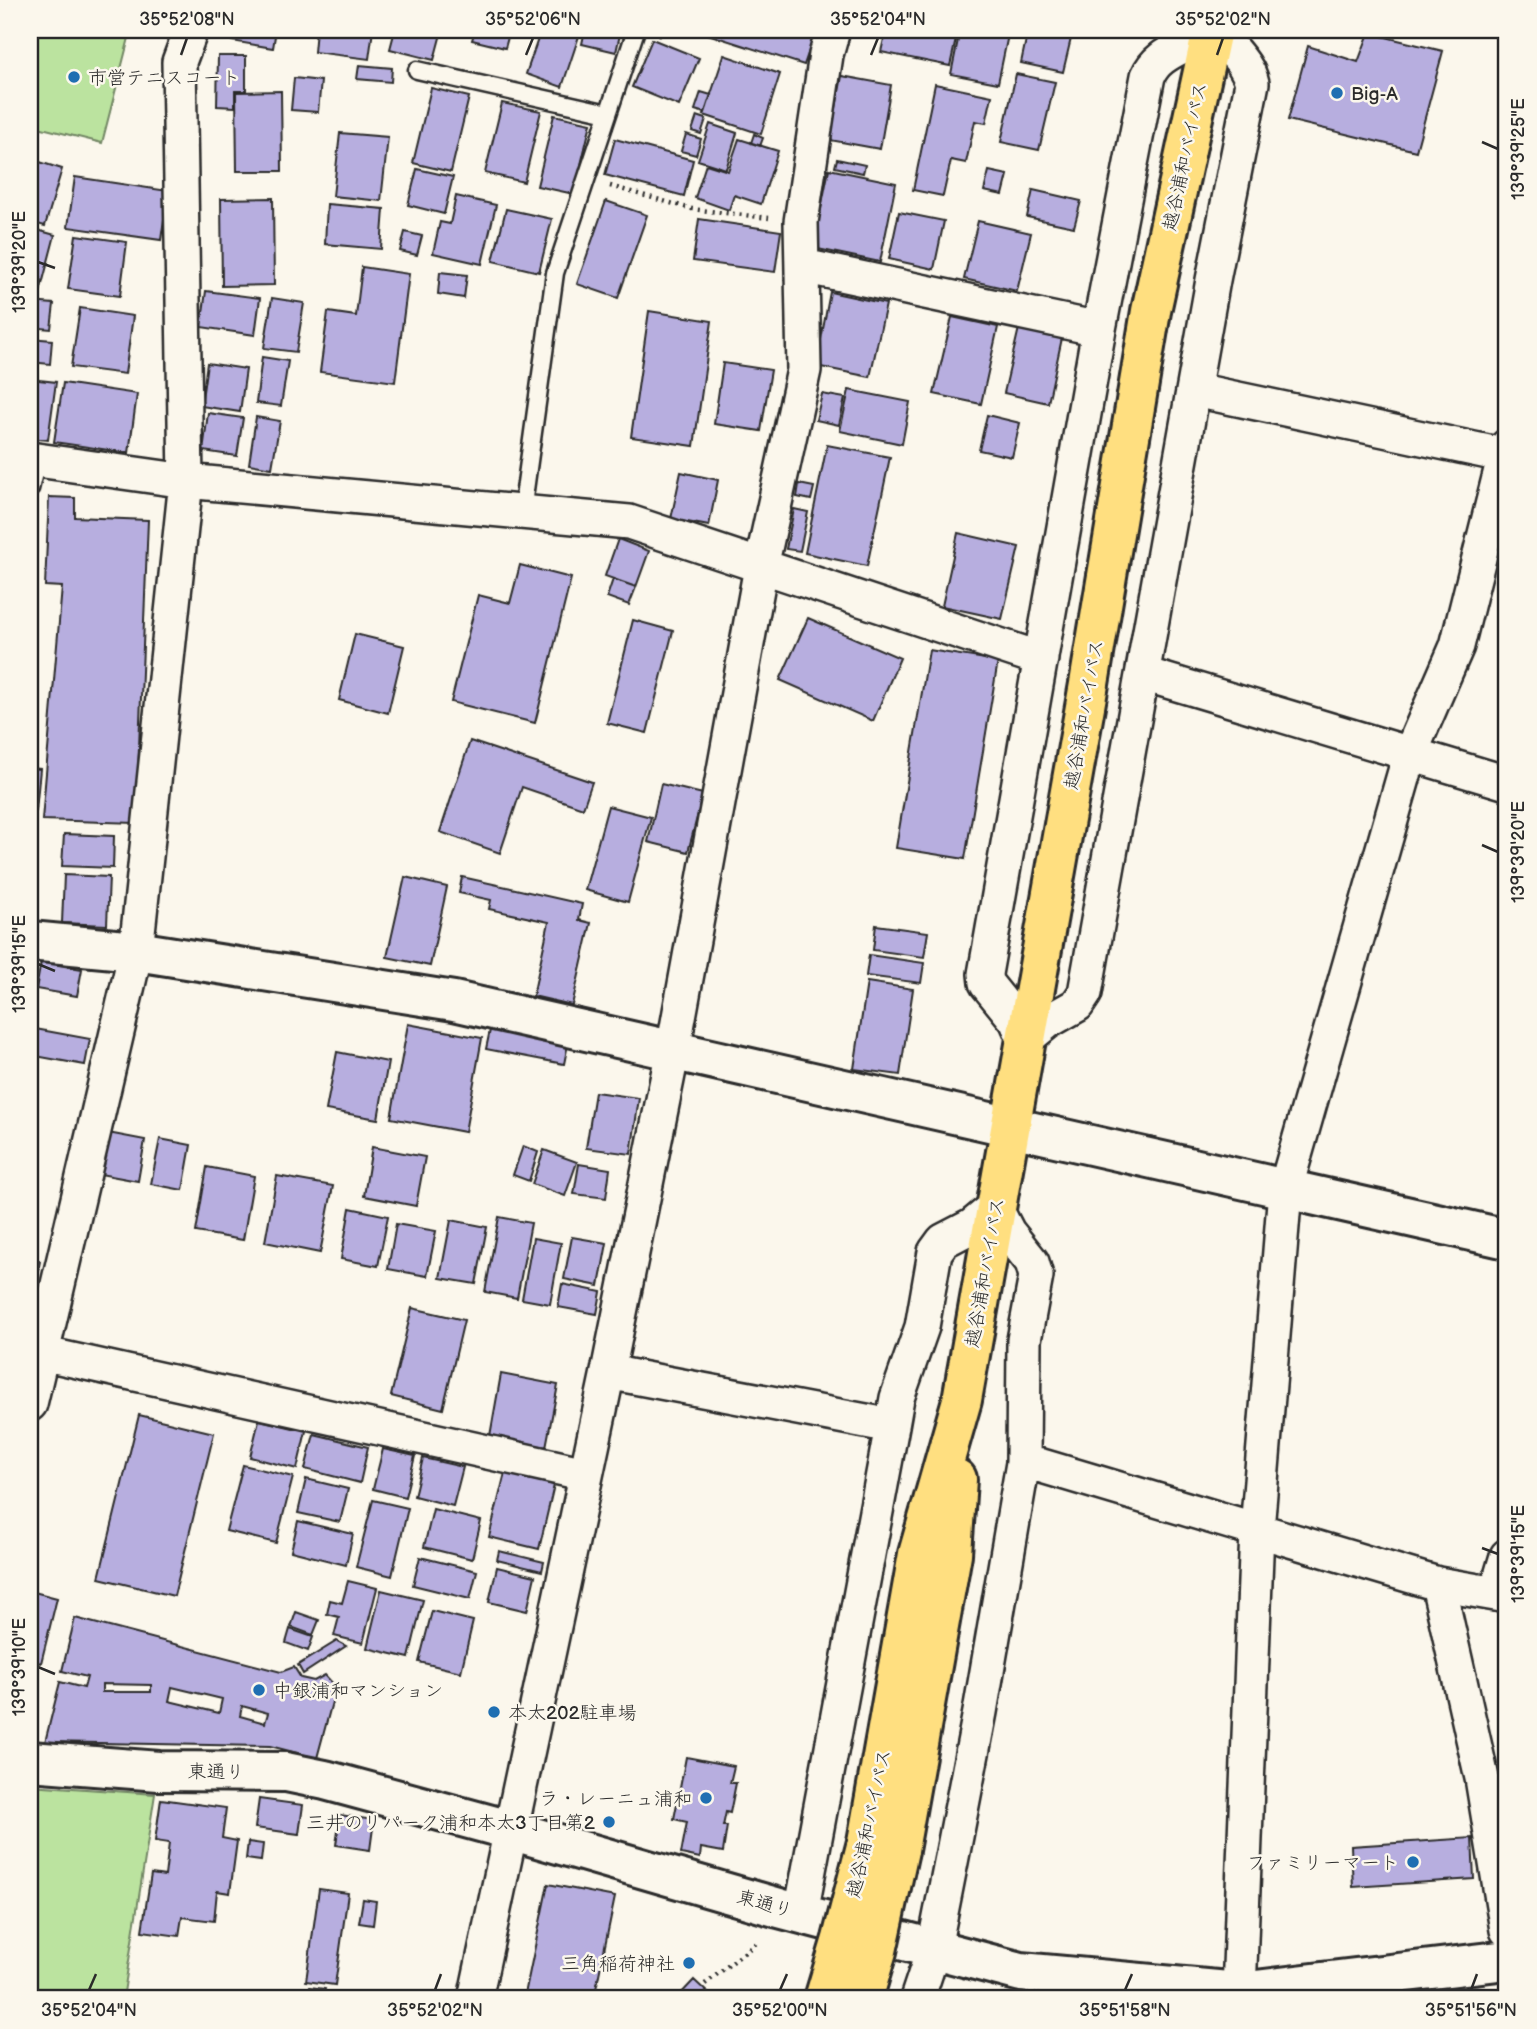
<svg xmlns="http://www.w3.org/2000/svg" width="1537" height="2029" viewBox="0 0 1537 2029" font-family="'Balsamiq Sans','Klee One',sans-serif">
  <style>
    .green { fill: #bbe39f; stroke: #738765; stroke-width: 2 }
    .building { fill: #b7aedf; stroke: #2b2b2b; stroke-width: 2; fill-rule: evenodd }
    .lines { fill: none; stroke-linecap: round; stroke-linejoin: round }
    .service-casing { stroke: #2b2b2b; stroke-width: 21 }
    .minor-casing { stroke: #2b2b2b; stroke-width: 38 }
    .tertiary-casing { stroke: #2b2b2b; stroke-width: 44 }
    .trunk-casing { stroke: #2b2b2b; stroke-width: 44 }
    .path { stroke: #2b2b2b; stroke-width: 4.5; stroke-dasharray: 2 5; stroke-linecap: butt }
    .service { stroke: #fbf7ec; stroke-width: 16 }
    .minor { stroke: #fbf7ec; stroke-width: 33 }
    .tertiary { stroke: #fbf7ec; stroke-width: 38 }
    .trunk { stroke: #ffdf80; stroke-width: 38 }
    .trunk-bridge-casing { stroke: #2b2b2b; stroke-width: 44; stroke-linecap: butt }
    .trunk-bridge { stroke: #ffdf80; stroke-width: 38 }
    .ticks { fill: none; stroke: #2b2b2b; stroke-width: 2.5 }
    .poi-dot { fill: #1f6fb2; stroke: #fbf7ec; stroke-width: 2.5 }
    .labels { text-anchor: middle; stroke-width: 5; stroke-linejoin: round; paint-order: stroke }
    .poi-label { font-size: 19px; fill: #2b2b2b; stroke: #fbf7ec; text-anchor: start }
    .street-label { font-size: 19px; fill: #2b2b2b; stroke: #fbf7ec }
    .neatline { fill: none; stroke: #2b2b2b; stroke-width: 2.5 }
    .ticks-label { font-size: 18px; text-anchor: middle; fill: #2b2b2b }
  </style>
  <rect width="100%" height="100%" fill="#fbf7ec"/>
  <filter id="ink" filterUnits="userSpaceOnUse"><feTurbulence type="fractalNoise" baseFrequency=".0143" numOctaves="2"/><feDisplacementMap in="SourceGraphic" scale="14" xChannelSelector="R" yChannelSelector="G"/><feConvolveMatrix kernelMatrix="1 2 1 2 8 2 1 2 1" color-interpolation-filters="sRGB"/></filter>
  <g filter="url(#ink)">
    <path class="green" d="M30 30H131L102 143 30 125Z
      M30 1785 155 1794 123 1999H30Z"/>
    <path class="building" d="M234 30H276L273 48 232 41Z
      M316 30H373L369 59 314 52Z
      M395 30H442L434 60 390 49Z
      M475 30H510L505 48 472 40Z
      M541 30H581L562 87 526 74Z
      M585 30H621L616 52 582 44Z
      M695 30H816L804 65Z
      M886 30H958L950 66 881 52Z
      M960 30H1009L998 83 951 74Z
      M1028 30H1073L1063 72 1021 63Z
      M1369 33 1443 51 1416 151 1288 120 1308 46 1358 62Z
      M652 39 699 58 679 106 632 87Z
      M724 55 780 74 761 134 704 115Z
      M218 56H246V91H235V107L217 106Z
      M359 65 392 68 391 82 357 79Z
      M1016 74 1055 82 1039 150 1001 142Z
      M842 76 891 85 880 149 830 140Z
      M294 78 321 81 318 112 291 110Z
      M935 84 992 96 986 123 975 121 966 163 951 160 943 196 913 190Z
      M431 88 469 97 451 172 413 163Z
      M281 91 282 171H237L236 92Z
      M701 92 711 95 705 113 695 110Z
      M502 103 541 111 524 182 485 173Z
      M554 115 591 123 574 194 537 186Z
      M697 116 706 119 701 134 692 131Z
      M710 124 737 133 726 169 698 160Z
      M340 133 388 137 381 201 333 196Z
      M686 134 701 139 696 155 681 151Z
      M754 134 763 138 760 146 751 143Z
      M615 139 693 160 684 196 605 175Z
      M739 139 778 151 761 204 734 195 729 210 695 198 706 164 728 171Z
      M30 159 62 169 45 226 30 222Z
      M837 159 865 165 863 173 835 167Z
      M417 169 453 177 444 214 408 205Z
      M829 169 896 183 880 262 813 248Z
      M989 171 1008 175 1003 195 984 191Z
      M75 177 168 191 161 240 68 227Z
      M1033 190 1081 201 1074 227 1027 217Z
      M456 196 496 205 482 264 433 253 440 222 450 224Z
      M273 198 274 285 222 286 221 199Z
      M606 201 647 215 618 298 577 284Z
      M327 204 384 209 381 249 325 244Z
      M506 209 552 219 539 272 493 261Z
      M899 212 944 221 934 269 889 259Z
      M699 219 781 231 775 272 693 261Z
      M978 221 1031 233 1017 291 964 279Z
      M30 228 55 235 39 296 30 294Z
      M405 232 422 236 417 255 400 251Z
      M76 235 127 242 120 296 68 289Z
      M362 267 409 274 395 382 320 372 328 312 356 316Z
      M440 272 467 275 464 298 438 294Z
      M206 291 260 298 255 335 201 327Z
      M830 292 886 304 870 377 816 366Z
      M272 298 304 303 296 352 264 348Z
      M30 302 54 304 51 329 30 327Z
      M80 308 133 316 125 374 71 367Z
      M649 311 712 321 694 446 631 437Z
      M952 317 998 327 981 404 934 394Z
      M1019 328 1062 338 1048 403 1004 393Z
      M30 338 52 340 50 364 30 362Z
      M262 357 288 361 281 406 256 403Z
      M207 363 246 369 240 412 201 406Z
      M723 363 771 370 761 431 714 424Z
      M30 379 56 382 48 440 30 438Z
      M63 383 137 394 129 453 54 442Z
      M849 390 910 402 902 444 840 431Z
      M822 394 845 398 839 425 816 420Z
      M208 413 243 418 237 456 203 451Z
      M987 415 1020 423 1012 457 979 450Z
      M256 417 280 421 272 468 249 464Z
      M827 445 890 457 867 566 805 553Z
      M681 472 718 480 709 526 671 519Z
      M799 484 814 487 811 500 797 497Z
      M49 497 75 498V517L148 520 136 823 42 820 62 587 45 586Z
      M794 509 808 512 800 551 786 549Z
      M958 533 1019 547 1002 619 942 606Z
      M618 539 649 551 636 587 605 576Z
      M520 565 571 578 535 723 451 702 478 595 510 603Z
      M613 579 636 587 629 605 607 597Z
      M808 618 900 658 873 721 780 680Z
      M633 620 673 631 647 733 607 723Z
      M355 634 404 646 388 713 339 700Z
      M929 650 998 661 965 859 896 848Z
      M470 741 592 782 583 808 522 787 500 853 440 832Z
      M30 768 40 769 36 811H30Z
      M661 784 703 794 688 852 648 842Z
      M608 806 651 817 628 902 585 890Z
      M30 820 31 902H30Z
      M64 834 114 836 113 868 62 866Z
      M64 875 109 877 107 925 62 923Z
      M405 877 447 887 430 966 387 957Z
      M462 877 582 904 579 920 591 923 572 1005 533 996 549 922 489 909 491 900 459 893Z
      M876 925 928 932 924 957 873 950Z
      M869 955 924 963 921 983 866 976Z
      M41 962 82 969 77 996 36 989Z
      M867 982 913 989 900 1075 854 1069Z
      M408 1024 482 1038 465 1132 391 1118Z
      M30 1028 90 1039 85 1065 30 1055Z
      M490 1030 568 1044 564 1064 486 1049Z
      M337 1052 388 1062 378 1119 326 1110Z
      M595 1092 639 1098 631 1154 586 1148Z
      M108 1133 145 1140 138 1181 100 1174Z
      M160 1139 191 1145 183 1190 151 1184Z
      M523 1146 538 1152 529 1181 513 1175Z
      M372 1147 425 1157 416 1206 364 1196Z
      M544 1150 577 1162 565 1196 532 1184Z
      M579 1164 610 1169 606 1198 574 1194Z
      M207 1167 254 1176 243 1240 196 1232Z
      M277 1176 333 1186 320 1253 265 1242Z
      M350 1208 388 1216 378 1266 341 1259Z
      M499 1217 531 1223 517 1298 485 1292Z
      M451 1220 487 1227 476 1284 440 1278Z
      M396 1224 436 1231 427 1276 388 1269Z
      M572 1237 607 1243 599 1286 564 1279Z
      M533 1238 561 1243 550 1304 522 1299Z
      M30 1259 40 1261 30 1314Z
      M562 1284 601 1292 597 1314 558 1307Z
      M412 1308 464 1320 443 1409 391 1396Z
      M501 1374 558 1385 546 1447 490 1436Z
      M139 1415 214 1433 174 1596 99 1578Z
      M259 1420 306 1431 297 1469 250 1457Z
      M314 1434 368 1447 360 1483 305 1469Z
      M383 1449 415 1456 405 1497 373 1489Z
      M423 1458 463 1467 453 1506 414 1496Z
      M243 1465 293 1477 276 1543 226 1531Z
      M505 1473 554 1485 539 1549 489 1537Z
      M306 1479 348 1489 340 1522 298 1513Z
      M373 1500 408 1508 392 1576 356 1567Z
      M433 1509 481 1521 472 1559 424 1547Z
      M298 1521 353 1534 346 1565 291 1551Z
      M499 1551 544 1562 542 1571 497 1560Z
      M420 1557 477 1571 470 1599 413 1585Z
      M497 1567 535 1576 527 1611 489 1602Z
      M348 1581 377 1588 363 1643 334 1636 339 1617 327 1614 330 1600 342 1603Z
      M381 1590 423 1600 409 1658 367 1648Z
      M30 1591 57 1598 41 1663 30 1660Z
      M432 1611 473 1621 461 1672 419 1662Z
      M296 1612 319 1620 313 1635 291 1627Z
      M75 1618 281 1672 294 1667 301 1678 314 1681 325 1675 336 1687 317 1758 270 1746 45 1742 60 1682 84 1688 87 1677 62 1671ZM102 1684 151 1685V1692H102ZM172 1687 222 1699 219 1713 169 1701ZM242 1706 268 1713 265 1723 240 1716Z
      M290 1629 313 1637 308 1651 286 1643Z
      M337 1641 346 1646 303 1674 298 1665Z
      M30 1668 38 1670 30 1703Z
      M686 1757 734 1766 730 1783H736L730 1813 726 1812 723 1826H727L723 1852 701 1848 700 1858 681 1854 687 1822 674 1819Z
      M161 1799 226 1808 222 1838 237 1841 230 1893 217 1891 214 1921 182 1917 179 1936 142 1931 151 1874 165 1876 169 1843 155 1841Z
      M259 1799 303 1805 299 1834 255 1828Z
      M340 1815 374 1820 370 1850 336 1845Z
      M1472 1838 1474 1879 1353 1887 1351 1846Z
      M248 1842 263 1844 261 1861 246 1859Z
      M548 1884 615 1897 594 1999H524Z
      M319 1889 348 1893 335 1985 306 1981Z
      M363 1899 376 1901 373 1925 359 1923Z
      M694 1980 709 1994 704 1999H676Z
      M310 1987 325 1989 323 1999H308Z"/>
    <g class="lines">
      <defs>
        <path id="service" d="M417 70 608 113
          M30 489 37 460
          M522 512 555 273 636 30"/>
        <path id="minor" d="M1206 30C1188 49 1159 50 1148 76L1099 329 985 974 986 983 1016 1020 1025 1040 1047 1022 1077 1005 1085 993 1213 280 1252 83C1247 61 1228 49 1218 30
          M803 266 1099 329
          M1195 390 1507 456
          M30 459 186 481 629 522 1041 659
          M1144 674 1507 783
          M41 1353 586 1474
          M608 1372 892 1426
          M30 1404 136 951 186 481 179 62 191 30
          M1023 1463 1042 1466 1438 1584 1507 1596
          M1438 1584 1482 1778 1507 1930
          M1496 1593 1507 1556
          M801 1913 892 1426 897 1398 922 1327 935 1252 943 1241 972 1226 995 1207 1008 1232 1032 1262 1036 1276 1024 1340 1023 1463 980 1712 953 1852 934 1948 917 1999
          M1239 1992 1257 1530 1285 1190 1410 754 1457 646 1507 446
          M475 1999 608 1372 673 1050 761 567 804 370 801 222 826 55 833 30"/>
        <path id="tertiary" d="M30 941 136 951 454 1001 1507 1239
          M30 1761 159 1771 286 1772 325 1780 510 1830 779 1908 1021 1972 1239 1992 1507 1960"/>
        <path id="trunk" d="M867 1842 918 1554 962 1400 1089 684 1151 311 1212 30
          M899 1850 952 1554 957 1479"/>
      </defs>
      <use href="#service" class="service-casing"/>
      <use href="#minor" class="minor-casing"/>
      <use href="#tertiary" class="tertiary-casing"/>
      <use href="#trunk" class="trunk-casing"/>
      <path class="path" d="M659 35 665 36 667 30
        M610 186 692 209 769 218
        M705 1984 759 1941"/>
      <use href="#service" class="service"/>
      <use href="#minor" class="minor"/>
      <use href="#tertiary" class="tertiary"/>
      <use href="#trunk" class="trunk"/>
      <defs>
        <path id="trunk-bridge" d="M824 1999 842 1939 867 1842
          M863 1999 877 1951 899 1850"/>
      </defs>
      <use href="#trunk-bridge" class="trunk-bridge-casing"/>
      <use href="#trunk-bridge" class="trunk-bridge"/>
    </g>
  </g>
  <path class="ticks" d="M181 55 187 38M526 55 533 38M871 55 878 38M1217 55 1223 38M1482 142 1498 149M38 262 55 268M1482 845 1498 852M38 964 55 971M1482 1548 1498 1554M38 1667 55 1674M89 1990 96 1974M435 1990 441 1974M780 1990 787 1974M1125 1990 1132 1974M1471 1990 1477 1974"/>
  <g class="poi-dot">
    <circle cx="74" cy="77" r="7"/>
    <circle cx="1337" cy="93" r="7"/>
    <circle cx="259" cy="1690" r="7"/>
    <circle cx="494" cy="1712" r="7"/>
    <circle cx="706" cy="1798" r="7"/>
    <circle cx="609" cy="1822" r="7"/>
    <circle cx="1413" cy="1862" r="7"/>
    <circle cx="689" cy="1963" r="7"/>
  </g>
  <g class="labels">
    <g class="poi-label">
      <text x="88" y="84">市営テニスコート</text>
      <text x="1351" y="100">Big-A</text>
      <text x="273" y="1697">中銀浦和マンション</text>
      <text x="508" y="1719">本太202駐車場</text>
      <text x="692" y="1805" text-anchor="end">ラ・レーニュ浦和</text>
      <text x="595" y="1829" text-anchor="end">三井のリパーク浦和本太3丁目第2</text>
      <text x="1399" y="1869" text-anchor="end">ファミリーマート</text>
      <text x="675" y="1970" text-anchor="end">三角稲荷神社</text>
    </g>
    <g class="street-label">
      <text transform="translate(1184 156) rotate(-78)" y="7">越谷浦和バイパス</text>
      <text transform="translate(1083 714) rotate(-80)" y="7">越谷浦和バイパス</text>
      <text transform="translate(984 1272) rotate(-80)" y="7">越谷浦和バイパス</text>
      <text transform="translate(216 1771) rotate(1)" y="7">東通り</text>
      <text transform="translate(868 1823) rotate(-78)" y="7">越谷浦和バイパス</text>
      <text transform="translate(765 1903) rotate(16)" y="7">東通り</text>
    </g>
  </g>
  <rect width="1537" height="2029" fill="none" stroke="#fbf7ec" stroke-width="77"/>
  <rect x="38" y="38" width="1460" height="1952" class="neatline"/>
  <g class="ticks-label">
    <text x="187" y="25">35°52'08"N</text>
    <text x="533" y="25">35°52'06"N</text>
    <text x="878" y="25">35°52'04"N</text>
    <text x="1223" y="25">35°52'02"N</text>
    <text transform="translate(1518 149) rotate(-90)" y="6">139°39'25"E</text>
    <text transform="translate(19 262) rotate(-90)" y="6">139°39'20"E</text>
    <text transform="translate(1518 852) rotate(-90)" y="6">139°39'20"E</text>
    <text transform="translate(19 964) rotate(-90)" y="6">139°39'15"E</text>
    <text transform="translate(1518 1554) rotate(-90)" y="6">139°39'15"E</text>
    <text transform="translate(19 1667) rotate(-90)" y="6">139°39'10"E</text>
    <text x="89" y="2016">35°52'04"N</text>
    <text x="435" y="2016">35°52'02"N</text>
    <text x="780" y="2016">35°52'00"N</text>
    <text x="1125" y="2016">35°51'58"N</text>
    <text x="1471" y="2016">35°51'56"N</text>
  </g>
</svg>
